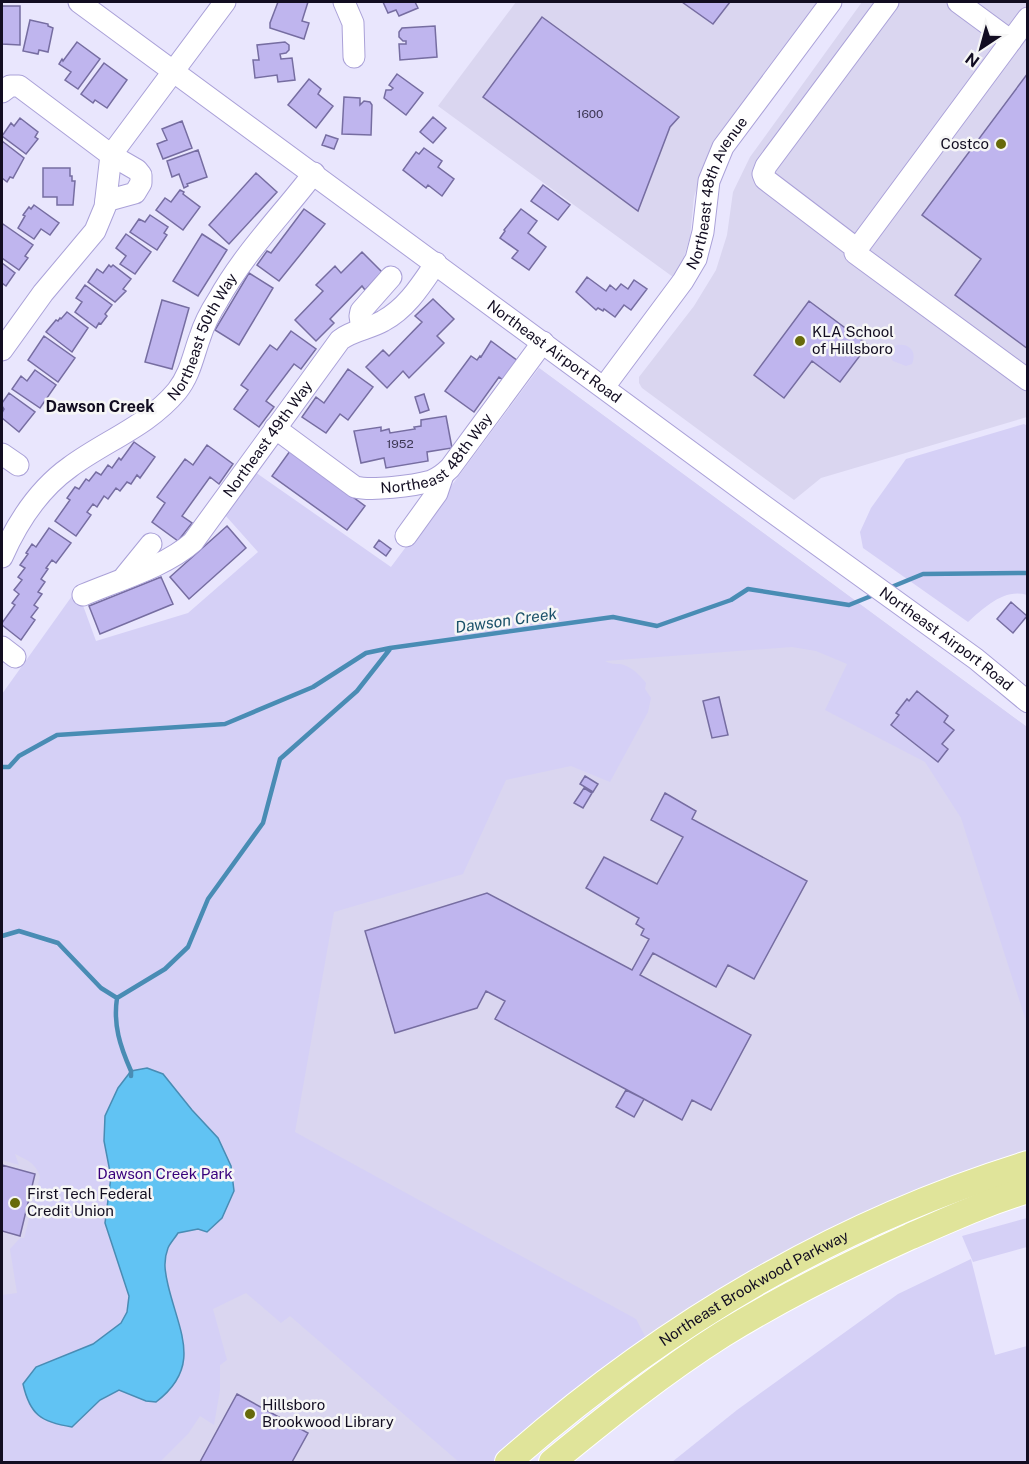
<svg xmlns="http://www.w3.org/2000/svg" width="1029" height="1464" viewBox="0 0 1029 1464" font-family="'Public Sans',sans-serif">
  <style>
    .built { fill: #dad6f0 }
    .green { fill: #d5d0f6 }
    .water { fill: #61c3f3; stroke: #498cb4; stroke-width: 1.5 }
    .lines { fill: none; stroke-linecap: round; stroke-linejoin: round }
    .stream { stroke: #498cb4; stroke-width: 4.5 }
    .building { fill: #bfb5ee; stroke: #766da1; stroke-width: 1.5 }
    .minor-casing { stroke: #aaa1d8; stroke-width: 23 }
    .major-casing { stroke: #fff; stroke-width: 28 }
    .minor { stroke: #fff; stroke-width: 21 }
    .major { stroke: #e0e49a; stroke-width: 26 }
    .poi-dot { fill: #676a0b; stroke: #f6f6f6; stroke-width: 2 }
    .labels { text-anchor: middle; stroke-width: 5; stroke-linejoin: round; paint-order: stroke }
    .number-label { font-size: 12px; fill: #3d3754 }
    .poi-label { font-size: 15px; fill: #120d21; stroke: #f6f6f6; text-anchor: start }
    .street-label { font-size: 15px; fill: #120d21; stroke: #f6f6f6 }
    .park-label { font-size: 15px; fill: #38007c; stroke: #f6f6f6 }
    .neighbourhood-label { font-size: 16px; font-weight: bold; fill: #120d21; stroke: #f6f6f6 }
    .water-label { font-size: 16px; font-style: italic; fill: #1b516a; stroke: #f6f6f6 }
  </style>
  <rect width="100%" height="100%" fill="#e9e6fd"/>
  <path class="built" d="M516 2H820L702 172 694 197 690 237 684 257 673 277 438 106Z
    M862 2H1027V417L821 478 794 500 642 388 639 383V377L694 306 716 270 727 235 733 192 750 157Z
    M539 368 1027 727V1152L869 1213 497 1462H2V865L127 924Z"/>
  <path class="green" d="M897 345C910 343 917 352 912 364L906 366 893 361 889 355 893 347Z
    M539 368 1027 727V1024L961 818 925 762 825 710 847 664 816 651 792 647 605 661C611 664 614 664 620 664 631 666 640 675 646 683L645 689 651 698 648 712 610 782 571 766 506 780 463 874 334 912 295 1132 636 1319 647 1340 497 1462H459L290 1316 281 1323 246 1293 213 1309 227 1360 220 1365V1390L214 1425 200 1416 188 1434 160 1462H2V1295L17 1293 10 1249 20 1238H24L40 1177C36 1163 27 1160 15 1154L19 1165 2 1160V694L77 589 96 641 188 613 258 552 225 515 255 472 391 567Z
    M1024 424 1028 426 1027 595C1004 588 984 608 968 622L863 548 860 532 871 508 906 459Z
    M1027 1218V1247L973 1262 962 1236Z
    M971 1259 995 1355 1027 1346V1462H672L737 1410 898 1294Z"/>
  <path class="water" d="M147 1068 163 1074 192 1110 218 1138 231 1166 234 1191 222 1218 207 1232 198 1229 178 1233C175 1238 170 1243 168 1248 163 1261 165 1272 168 1285 179 1332 203 1366 156 1402L146 1401 119 1390 100 1400 72 1427C41 1422 30 1415 23 1384L36 1367 93 1344 121 1323 127 1312 129 1296 105 1223 111 1177 104 1141 105 1116 118 1088 131 1071Z"/>
  <g class="lines">
    <path class="stream" d="M889 588 923 574 1028 573
      M2 767H9L19 756 57 735 225 724 313 687 366 653 390 648 613 617 657 626 731 600 748 589 849 605 876 594
      M2 936 19 931 58 943 101 988 117 998
      M117 998C113 1025 120 1046 131 1071V1076
      M117 998 165 969 188 947 208 899 263 823 280 759 357 691 390 649"/>
  </g>
  <path class="building" d="M278 2H308L302 21 309 23 304 39 270 28V23Z
    M383 2H415L418 8 399 16 396 10 388 13Z
    M682 2H730L713 24Z
    M2 6H20V45L2 44Z
    M542 17 679 117 670 127 638 211 483 97Z
    M30 20 48 24V26L53 28 48 52 39 50 38 54 23 51Z
    M435 26 437 57 400 60 399 44H406V41H403L399 37V32L402 28Z
    M77 42 100 59 78 89 65 80 71 72 59 64 62 59 63 61Z
    M285 42 289 45V50L286 53 280 54 281 59 292 58 295 80 278 82 277 75 255 78 253 60H259L257 45Z
    M104 63 127 80 107 108 95 100 93 103 81 94Z
    M1028 73V349L955 295 981 259 922 215Z
    M397 74 423 93 406 115 384 98 386 90H391L393 88 389 85Z
    M309 79 321 89 318 94 333 106 316 128 288 105Z
    M344 97 360 98V105L364 101 370 102 372 105 371 135 342 134Z
    M433 117 446 128 433 143 420 132Z
    M20 118 38 132 35 137 38 139 26 154 2 136 11 123 14 126Z
    M182 121 192 148 163 159 157 144 167 140 162 129Z
    M326 135 338 139 334 149 322 145Z
    M2 141 24 158 13 178 10 177 7 182 2 178Z
    M424 148 442 161 438 167 454 179 442 196 428 185 426 188 403 170 416 152 419 154Z
    M198 150 207 177 187 184 188 186 184 188 179 174 172 177 167 161Z
    M43 168H70V176H72V181H75L73 205H57V197H43Z
    M256 173 277 192 229 244 209 225Z
    M543 185 570 205 558 220 531 201Z
    M180 190 184 192 183 194 200 207 183 230 156 210 165 198 171 202Z
    M34 205 59 223 50 235 41 229 34 239 18 228 25 216 23 215 29 207 31 209Z
    M304 209 325 224 279 281 257 265 267 251 271 253Z
    M521 209 537 221 528 233 546 247 529 270 512 258 518 251 500 238 505 231 504 230Z
    M150 215 168 227 164 233 167 235 157 250 130 232 139 219 145 222Z
    M3 224 33 245 25 256 28 258 19 270 2 258V226Z
    M126 234 151 252 135 274 120 264 126 256 116 248Z
    M202 234 227 250 198 296 173 281Z
    M362 252 382 272 365 290 362 286 330 319 334 323 316 341 295 320 323 291 316 285 335 266 341 273Z
    M2 263 15 273 6 286 2 283Z
    M109 265 111 267 113 265 131 279 123 289 126 291 115 302 88 282 97 269 103 273Z
    M249 273 273 288 239 345 215 330Z
    M587 277 606 291 610 285 616 290 621 284 628 289 634 280 647 289 631 310 624 305 615 317 604 309 603 311 598 308 596 310 576 292Z
    M85 285 112 305 105 314 107 316 101 324 99 323 96 328 75 312 82 302 76 298Z
    M433 299 454 319 437 336 444 343 409 378 403 371 387 388 366 367 383 350 389 356 422 322 415 316Z
    M162 300 189 308 172 369 145 362Z
    M809 301 868 345 840 382 812 361 784 398 754 375Z
    M67 312 88 328 72 352 46 332 56 320 58 321 60 318 61 319Z
    M291 331 316 349 301 369 294 364 266 401 274 407 259 427 234 409 248 390 241 385 270 345 277 350Z
    M44 336 75 358 58 382 28 360Z
    M491 341 518 361 503 380 499 377 474 412 445 391 471 356 477 360 480 356 481 357Z
    M348 369 373 387 348 420 340 414 326 433 302 417 316 397 324 403Z
    M35 370 56 385 40 408 12 389 21 376 27 381Z
    M9 393 35 412 19 432 2 418V413L4 409 2 406V403Z
    M424 394 429 410 420 413 415 397Z
    M446 416 452 448 427 452 428 461 386 468 384 458 361 463 354 431 381 427V431L389 429 390 433 415 429 414 427 421 426V420Z
    M134 442 155 457 140 478 137 475 131 484 127 482 120 491 116 488 108 499 104 496 97 507 93 504 87 512 91 515 76 536 55 521 70 500 67 498 75 487 79 489 86 479 89 481 96 472 101 475 108 465 112 468 119 458 121 460Z
    M207 445 233 464 219 484 210 477 182 516 192 523 178 541 152 522 165 503 157 497 185 459 193 465Z
    M290 451 365 506 347 530 272 476Z
    M227 526 246 548 189 599 170 577Z
    M49 528 71 543 56 563 52 560 46 568 48 569 41 579 45 582 38 592 42 594 34 605 38 608 31 617 35 620 21 640 2 625V623L15 605 12 603 19 594 14 590 22 580 18 577 25 568 20 565 28 554 26 553 32 544 36 547Z
    M379 540 391 549 386 556 374 547Z
    M161 577 173 604 100 634 89 606Z
    M1011 602 1027 616 1013 633 997 619Z
    M917 691 948 716 944 722 954 730 942 744 948 749 938 762 891 725 899 715 896 713 907 699 909 701Z
    M719 697 728 735 712 738 703 701Z
    M585 776 598 784 593 792 580 784Z
    M584 788 592 793 583 808 574 803Z
    M665 793 696 811 692 819 807 881 754 979 728 965 716 987 653 953 640 975 751 1035 711 1110 692 1100 682 1120 644 1099 495 1019 505 1001 486 991 477 1008 395 1033 365 931 487 893 632 970 649 939 641 935 644 929 636 924 639 918 586 888 604 857 657 884 683 837 651 820Z
    M626 1090 644 1099 634 1117 616 1107Z
    M2 1165 35 1174 20 1236 2 1231Z
    M237 1394 308 1433 292 1462H200Z"/>
  <g class="lines">
    <defs>
      <g id="minor">
        <path id="s1" d="M79 2 764 506 976 659 1028 702"/>
        <path d="M344 2 353 23 354 57"/>
        <path d="M888 2 766 166 763 174 765 179 857 249 855 253 1028 380"/>
        <path d="M958 2 1011 41"/>
        <path d="M2 92 10 86H19L111 155 137 170 141 175V183L135 193 106 201"/>
        <path d="M857 249 1028 18"/>
        <path d="M362 329 360 316 361 311 391 277"/>
        <path d="M2 350 43 293 95 231 105 207 111 155 225 2"/>
        <path id="s2" d="M604 387 683 281 696 259 703 232 709 181 723 147 831 2"/>
        <path id="s3" d="M275 428 355 487C372 491 413 486 431 481 439 478 444 474 450 468L543 342"/>
        <path d="M2 454 18 465"/>
        <path d="M406 536 437 493 443 475"/>
        <path id="s4" d="M2 557C17 523 39 489 70 467 105 441 148 426 177 391 190 375 193 356 200 337 204 324 211 311 218 300 244 253 282 215 314 173"/>
        <path d="M125 576 151 544"/>
        <path id="s5" d="M83 595C118 580 165 567 193 542L340 340C353 330 369 329 383 321 407 308 421 285 436 263"/>
        <path d="M2 647 15 657"/>
      </g>
      <g id="major">
        <path id="s6" d="M508 1462C660 1328 833 1224 1028 1164"/>
        <path d="M552 1462C607 1417 663 1372 723 1334 783 1297 845 1266 909 1237 948 1220 987 1202 1028 1190"/>
      </g>
    </defs>
    <use href="#minor" class="minor-casing"/>
    <use href="#major" class="major-casing"/>
    <use href="#minor" class="minor"/>
    <use href="#major" class="major"/>
  </g>
  <g class="poi-dot">
    <circle cx="1001" cy="144" r="6"/>
    <circle cx="800" cy="341" r="6"/>
    <circle cx="15" cy="1203" r="6"/>
    <circle cx="250" cy="1414" r="6"/>
  </g>
  <g class="labels">
    <g class="number-label">
      <text x="590" y="118">1600</text>
      <text x="400" y="448">1952</text>
    </g>
    <g class="poi-label">
      <text x="989" y="149" text-anchor="end">Costco</text>
      <text x="812" y="337">KLA School<tspan x="812" dy="17">of Hillsboro</tspan></text>
      <text x="27" y="1199">First Tech Federal<tspan x="27" dy="17">Credit Union</tspan></text>
      <text x="262" y="1410">Hillsboro<tspan x="262" dy="17">Brookwood Library</tspan></text>
    </g>
    <g class="street-label">
      <text dy="5" stroke="none"><textPath href="#s2" startOffset="228">Northeast 48th Avenue</textPath></text>
      <text dy="5" stroke="none"><textPath href="#s4" startOffset="306">Northeast 50th Way</textPath></text>
      <text dy="5" stroke="none"><textPath href="#s1" startOffset="590">Northeast Airport Road</textPath></text>
      <text dy="5" stroke="none"><textPath href="#s5" startOffset="250">Northeast 49th Way</textPath></text>
      <text dy="5" stroke="none"><textPath href="#s3" startOffset="195">Northeast 48th Way</textPath></text>
      <text dy="5" stroke="none"><textPath href="#s1" startOffset="1076">Northeast Airport Road</textPath></text>
      <text dy="5" stroke="none"><textPath href="#s6" startOffset="302">Northeast Brookwood Parkway</textPath></text>
    </g>
    <g class="park-label">
      <text x="165" y="1179">Dawson Creek Park</text>
    </g>
    <g class="neighbourhood-label">
      <text x="100" y="412">Dawson Creek</text>
    </g>
    <g class="water-label">
      <text transform="translate(506 620) rotate(-8)" y="6">Dawson Creek</text>
    </g>
  </g>
  <rect width="1029" height="1464" fill="none" stroke="#120d21" stroke-width="6"/>
  <g transform="translate(981 48) rotate(216)" stroke="#f6f6f6" stroke-width="4.5" paint-order="stroke">
  <path d="M0-4.5L10 22L0 15L-10 22Z" fill="#120d21"/>
  <text y="-9" font-size="16" font-weight="bold" text-anchor="middle" fill="#120d21">N</text>
  </g>
</svg>
